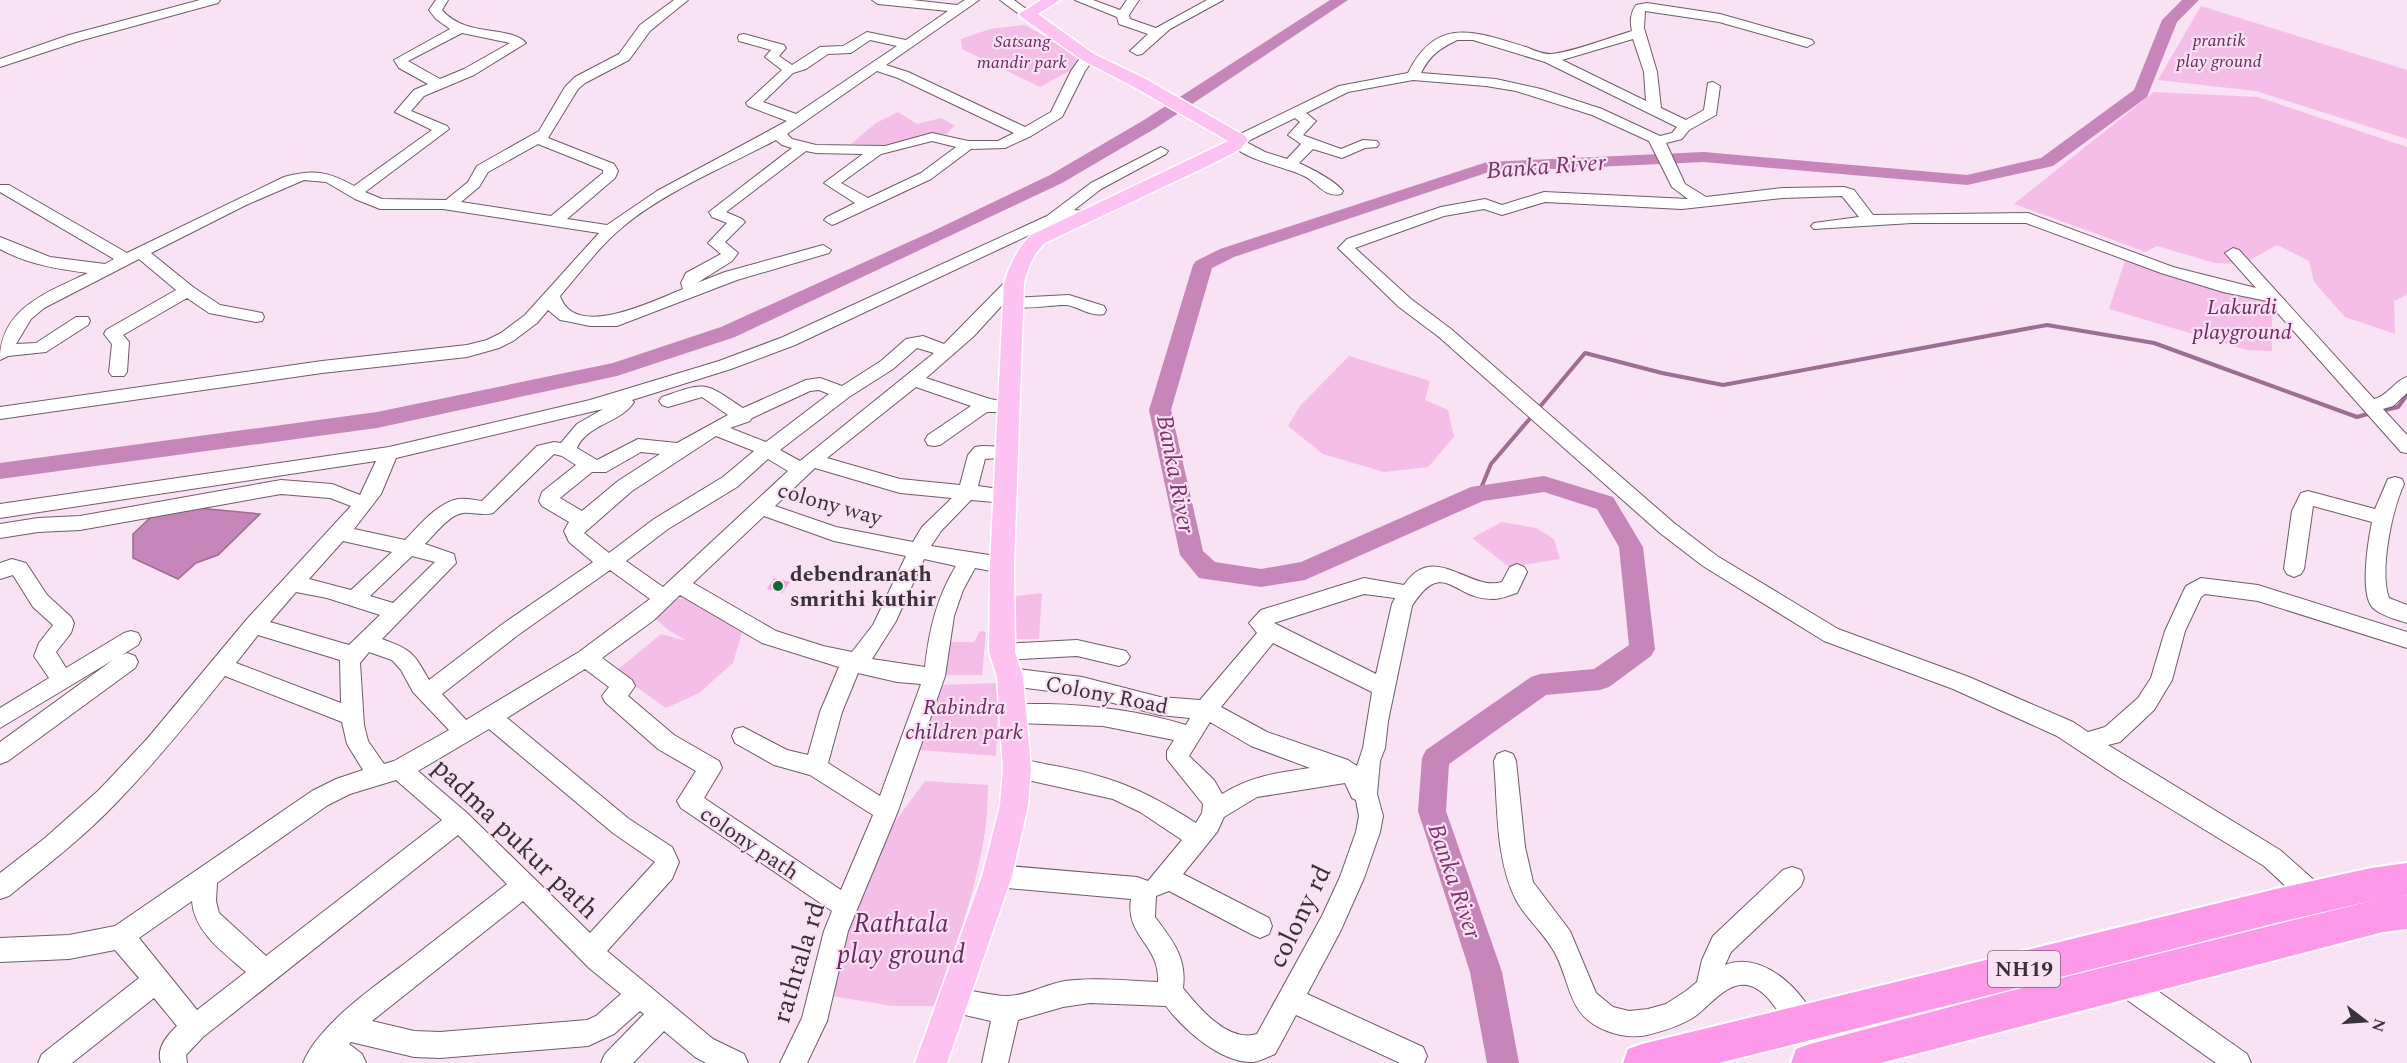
<svg xmlns="http://www.w3.org/2000/svg" width="2407" height="1063" viewBox="0 0 2407 1063" font-family="Spectral,serif">
  <style>
    .green { fill: #f5bee8 }
    .water { fill: #c786b9; stroke: #9d6d92; stroke-width: 1.5 }
    .lines { fill: none; stroke-linecap: round; stroke-linejoin: round }
    .stream { stroke: #9d6d92; stroke-width: 4 }
    .river { fill: #c786b9; fill-rule: evenodd }
    .building { fill: #eca9de }
    .minor-casing { stroke: #6f5c6a; stroke-width: 2 }
    .major-casing { stroke: #fff; stroke-width: 3 }
    .highway-casing { stroke: #fff; stroke-width: 4 }
    .minor { fill: #fff; fill-rule: evenodd }
    .major { fill: #fec2f2; fill-rule: evenodd }
    .highway { fill: #fe99ea; fill-rule: evenodd }
    .poi-dot { fill: #0e683a; stroke: #f8e2f3; stroke-width: 2 }
    .labels { text-anchor: middle; stroke-width: 4.5; stroke-linejoin: round; paint-order: stroke }
    .far-park-label { font-size: 18px; font-style: italic; fill: #722666; stroke: #f8e2f3 }
    .shield { fill: #f8e2f3; stroke: #736770; stroke-width: 1.5 }
    .shield-label { font-size: 21px; font-weight: bold; fill: #3a3238 }
    .park-label { font-size: 22px; font-style: italic; fill: #722666; stroke: #f8e2f3 }
    .street-label { font-size: 22px; fill: #3a3238; stroke: #f8e2f3 }
    .poi-label { font-size: 22px; font-weight: bold; fill: #3a3238; stroke: #f8e2f3; text-anchor: start }
    .water-label { font-size: 24px; font-style: italic; fill: #7e3171; stroke: #f8e2f3 }
    .near-street-label { font-size: 27px; fill: #3a3238; stroke: #f8e2f3 }
    .near-park-label { font-size: 27px; font-style: italic; fill: #722666; stroke: #f8e2f3 }
  </style>
  <rect width="100%" height="100%" fill="#f8e2f3"/>
  <path class="green" d="M2201 6 2407 70V139L2256 91 2158 80Z
    M1025 25 1088 61 1040 87 962 49 961 39 990 29Z
    M2154 92 2258 97 2407 147V295L2394 301 2395 334 2345 317 2314 282 2309 261 2277 245 2243 264 2215 263 2157 246 2146 252 2014 204Z
    M898 112 917 124 941 118 955 126 946 134 927 137 895 146 851 144 876 123Z
    M2127 254 2272 297V351L2247 350 2109 309Z
    M1349 356 1430 381 1425 400 1448 410 1454 437 1428 467 1384 472 1323 454 1288 426 1300 406Z
    M1502 522 1536 528 1554 539 1560 559 1509 567 1472 538Z
    M1042 593 1039 639H1005L1007 597Z
    M684 595 742 632 733 663 699 693 666 708 615 672 661 634 687 641 668 630 654 617Z
    M980 631 986 632 982 675H936L941 642H974Z
    M999 683 996 756 920 750 938 685Z
    M925 781 988 785C989 860 958 935 937 1006H892L832 996 850 919 889 830Z"/>
  <path class="water" d="M198 508 260 514 218 555 196 563 178 579 133 558V534L151 517Z"/>
  <g class="lines">
    <path class="stream" d="M1538 409 1585 353 1662 373 1723 385 2047 325 2154 343 2357 417 2371 413
      M2381 411 2398 407 2407 395
      M1479 493 1491 464 1533 415"/>
    <path class="river" d="M1330 0H1348L1156 128 1062 183 735 337 617 376 377 428 0 479V463L377 412 613 363 721 327 931 232 1050 175 1144 120Z
      M2182 0H2199L2177 22 2147 97 2053 166 1967 185 1704 162 1489 172 1234 257 1212 268 1171 410 1203 551 1215 562 1261 569 1301 562 1471 487 1544 476 1613 497 1643 547 1655 649 1651 656 1609 687 1600 690 1546 695 1449 764 1446 811 1502 972 1519 1063H1487L1470 972 1418 811 1422 758 1426 750 1531 677 1540 674 1594 669 1629 645 1619 547 1597 509 1544 492 1483 501 1305 580 1261 587 1199 578 1180 555 1149 410 1193 265 1196 261 1220 249 1487 162 1704 152 1967 175 2041 158 2134 90 2162 20Z"/>
  </g>
  <path class="building" d="M774 578 790 582 782 593 767 589Z"/>
  <g class="lines">
    <defs>
      <path id="minor" d="M200 0H220L218 3 79 41 0 67V59L69 35Z
        M436 0H448L442 10C466 38 510 25 526 43L474 75 424 96 411 111 447 126 449 129 365 192 382 199 446 200 468 182 477 166 539 131 565 87 575 77 619 54 640 25 674 0H688L650 31 629 60 585 83 578 89 548 138 614 164 618 171 615 178 567 219 607 225 657 191 787 121 748 106 746 103 782 70 765 57 771 50 739 41 738 38 739 35 744 34 784 45 786 48 779 56 792 65 820 47 843 46 867 32 906 40 948 11 878 4 872 0H912L957 5 965 0H979L886 65 908 72 1025 127 1051 112 1071 71 1083 54 1088 53 1095 57 1085 71 1062 117 1031 136 1005 148 971 149 931 179 837 223 832 225 824 220 827 217 855 203 824 183 863 154 816 153 806 151 726 212 742 219 745 222 725 242 738 253 732 261 697 283 725 272 823 245 831 250 829 253 737 280 617 326H590L566 321 560 320 548 310 537 323 513 341 499 348 467 357 322 373 0 419V407L322 361 467 345 487 340 501 333 525 315 599 233 443 209H380L355 199 326 182 304 180 246 205 151 253 193 287 220 305 262 313 264 317 262 321 256 322 209 313 187 298 123 335 129 342 127 372 124 376H112L109 372 112 344 104 334 106 330 176 290 139 259 44 308 31 319 16 344 36 343 76 317H88L90 321 88 325 46 352 8 356 0 360C0 308 48 292 88 273 57 269 27 264 0 249V237L50 257 105 264 114 259 0 192V185H9L127 253 284 177C312 169 328 171 354 186L432 130 395 112 414 90 428 84 399 68 394 60 450 29 436 19 429 10ZM462 33 510 43 464 69 440 79 408 61ZM870 40 897 46 796 114 763 102 793 73 806 69 828 54 851 53ZM877 71 898 78 1014 133 998 141H968L932 133 885 146 816 145 792 139 787 134ZM776 140 782 145 792 148 709 212 712 217 727 223 708 243 721 254 686 273 681 283 683 289C655 300 575 341 560 296 581 272 600 245 625 225 666 191 729 165 776 140ZM932 141 956 147 921 173 868 198 841 183 881 154ZM538 144 603 170V173L551 216 461 202 479 187 488 172Z
        M1000 0H1014L1033 14 1031 17H1023Z
        M1075 0H1093L1120 10 1127 0H1139L1129 15 1130 19 1156 28 1207 0H1223L1170 29 1142 54 1137 55 1130 51 1148 34 1119 24 1117 17Z
        M1647 3 1720 14 1812 40 1814 43 1807 47 1719 22 1645 11 1644 28 1657 72 1661 108 1686 120 1704 110 1708 83 1713 82 1720 86 1716 115 1689 130 1682 139 1666 143 1685 184 1706 197 1783 188 1844 187 1854 190 1873 215 2028 213 2173 267 2256 288 2225 253 2233 248 2239 250 2374 399C2388 396 2394 381 2407 377V393L2393 406 2383 409 2407 435V453L2401 452 2267 301 2223 292 2161 273 2026 223H1912L1814 229 1811 226 1814 223 1859 217 1842 196 1783 198 1682 209 1545 202 1502 215 1484 209 1444 216 1355 248 1411 299 1451 329 1674 523 1717 556 1838 629 1969 677 2073 722 2088 732 2105 727 2138 698 2151 678 2165 631 2183 592 2186 586 2201 578 2258 585 2407 632V648L2258 601 2205 594 2201 597 2185 631 2172 680 2154 710 2120 742 2108 745 2280 850 2324 889 2327 897 2324 905 2315 908 2306 905 2264 866 2122 779 2057 736 1953 689 1824 641 1703 566 1660 533 1439 337 1399 307 1338 248 1347 239 1441 207 1485 199 1502 205 1544 192 1688 199 1672 187 1649 141 1592 115 1516 91 1486 86 1413 80 1348 92 1306 113 1316 121 1303 135 1305 136 1341 149 1363 140 1377 141 1379 144 1377 147 1365 148 1342 158 1313 149 1299 163C1312 169 1335 181 1343 191L1341 194C1324 198 1317 182 1304 176 1283 166 1244 160 1230 143L1234 137 1339 86 1408 73C1437 15 1475 32 1526 47 1533 50 1544 55 1552 54 1576 51 1608 38 1632 31 1630 21 1630 14 1636 5ZM1633 39 1644 72 1646 101 1562 60ZM1457 40H1473L1545 62 1677 127 1672 133 1660 136 1602 109 1541 89 1496 79 1421 73C1430 55 1439 49 1457 40ZM1295 118 1300 122 1288 135 1301 144 1287 159 1265 152 1246 142Z
        M1161 147 1168 151 1166 154 1101 189 1074 210 1094 212 1097 215 1094 218 1071 219 1057 222 795 345 731 369 632 400 634 402C621 423 587 424 577 448L597 460 638 439 677 443 728 415 702 397 668 407 662 405 659 401 662 397C707 381 704 382 743 408L806 380 820 378 842 386 881 361 906 339 923 336 944 344 1008 279 1014 278 1022 283 1009 298 1069 295 1104 306 1106 310 1104 314C1091 317 1079 307 1067 305 1052 304 1014 313 1005 302L974 336 926 378 990 399 1016 404 1019 408 1016 412H987L940 445 934 446 928 445 925 440 928 435 971 406 916 387 827 458 900 479 960 485 968 455 975 447 982 446 1015 447 1017 452 1015 457 985 459 978 486 1013 491 1016 496 1013 501 1006 503 971 500 941 531 931 546 1002 557 1009 560 1012 565 1009 570 1002 573 975 568 963 590 954 616 945 676 898 811 848 931 827 1021 807 1063H780L802 1018 824 931 832 911 681 808 677 801 696 771 658 749 605 702 602 696 609 687 585 669 507 718 629 819 672 847 679 862 672 879 607 951 713 1039 744 1054 748 1063H706L695 1057 664 1031 633 1063H601L605 1054 644 1014 640 1011 614 1034 588 1046 440 1058 414 1057 351 1042 349 1044 362 1054 366 1063H303C319 1024 375 986 408 961 441 935 474 910 507 884L458 835 203 1037 186 1055 187 1063H161C156 1049 167 1035 177 1026L154 998 72 1063H38L42 1054 139 978 115 950 69 959 0 962V938L69 935 115 926 312 791 336 779 363 770 347 744 342 722 225 676C190 720 155 763 117 802 84 837 46 866 9 896L0 899V873L45 838 99 790 147 739 247 619 351 506 330 498 281 494 80 530 38 532 0 538V524L38 518 80 516 281 480 332 484 360 495 376 461 0 518V504L389 447 590 400 719 361 783 337 1047 216 1091 183ZM917 348 934 353 800 461 780 450 849 397 893 369ZM819 390 829 394 766 442 730 428 750 421 752 418 810 391ZM603 409 577 424 561 443 554 442 537 446 482 501C474 500 465 498 458 499 437 503 419 526 405 540L354 529 381 494 396 458ZM716 436 754 451 723 477 654 519 609 553 584 533 632 491ZM641 452 660 454 618 481 582 511 560 498 592 472H606ZM554 454 562 456 576 465 542 492 539 501 542 506 569 522 564 531 569 542 593 562 504 623 429 680C413 652 412 650 382 639L456 563 454 554 425 544C435 534 449 515 463 513 473 512 483 516 493 513ZM768 459 788 471 663 587 626 561 668 529 737 487ZM815 468 900 493 952 498 922 527 913 542 836 527 775 506ZM764 516 834 541 906 556 873 625 852 652 823 646 776 631 693 583ZM343 541 392 552 351 590 309 579ZM412 556 435 562 393 603 370 596ZM924 559 956 566C937 597 929 630 925 667L872 659 896 621ZM610 570 650 599 579 652 466 720 442 694 518 635ZM296 592 327 598 380 615 349 645 270 622ZM680 595 762 643 839 667 820 712 808 755 787 750 743 727 735 729 732 736 735 743 774 765 810 775 873 815 841 890 704 798 722 768 719 761 674 735 628 696 635 686 632 680 602 658 654 620ZM258 635 340 660 341 703 236 663ZM369 652 392 660 401 670 413 692 449 730 394 761 384 764 368 741 364 725 360 663ZM858 673 897 682 921 684 880 796 828 763 842 712ZM489 729 613 833 655 862 590 933 467 813 418 771ZM396 780 442 820 266 956 219 913 216 901 217 883 328 805 350 794ZM192 901C194 932 224 953 246 972L197 1010 139 938ZM523 901 589 968 621 994 596 1016 587 1020 440 1032 414 1031 372 1021Z
        M2395 477 2402 479 2404 484C2392 510 2379 571 2389 598L2407 605V623C2398 620 2379 615 2372 607 2360 592 2368 542 2372 522L2313 506 2304 569 2301 574 2294 577 2287 574 2284 569 2292 511 2301 493 2308 491 2375 509 2388 479Z
        M12 559 26 563 47 595 71 617 74 623 71 633 56 652 66 668 124 633 131 631 138 633 141 639 138 645 122 655 127 653 135 656 138 662 135 668 8 761 0 764V742L113 660 0 728V708L49 678 34 656 39 643 53 625 33 607 13 575 0 579V563Z
        M1517 564 1524 567 1527 572 1517 593C1510 595 1501 599 1494 599 1454 601 1444 556 1412 606L1388 721 1385 748 1380 761 1377 794 1383 816 1380 832 1364 878 1340 932 1307 994 1423 1047 1427 1056 1424 1063H1400L1296 1015 1275 1054C1268 1057 1261 1061 1253 1062 1221 1063 1184 1030 1166 1006L1090 1003 1063 1007 1018 1020 1008 1063H982L991 1021 943 1010 939 1001 943 992C961 985 987 996 1007 996 1026 996 1046 984 1065 981 1096 977 1128 981 1158 982 1160 944 1125 937 1131 899L997 887 988 884 985 876 988 868 997 865 1137 877 1148 881 1182 840 1140 812 1113 799 1009 776 1006 769 1009 762C1022 757 1037 763 1050 765 1112 776 1144 790 1196 823L1202 813 1203 804 1167 759V751L1174 740 1103 726 1013 723 1005 720 1002 714 1005 708C1018 703 1033 704 1047 704 1094 705 1140 711 1186 725L1190 718 1160 715 1082 695 1010 686 1002 683 999 677 1002 671 1010 668 1082 677 1160 697 1200 700 1257 633 1249 623 1261 610 1364 578 1404 585C1434 540 1469 592 1502 582L1510 567ZM1364 594 1395 598 1392 604 1376 674 1274 623ZM1273 643 1372 692 1363 748 1357 766 1348 760 1267 732 1221 707ZM1210 722 1251 746 1310 768C1276 773 1252 776 1222 794L1214 780 1189 756ZM1345 783 1352 798 1356 800 1359 816 1356 832 1340 877 1322 916 1257 1034C1228 1043 1199 1008 1183 988 1187 957 1172 940 1155 917L1156 896 1169 891 1251 934 1260 938 1269 934 1272 926 1269 918 1183 874 1217 832 1224 817 1257 797Z
        M1077 640 1126 651 1130 657 1126 663 1119 666 1077 656 1002 660 995 658 991 652 995 646 1002 644Z
        M1505 751 1513 754 1516 761 1525 847 1533 882 1570 931 1596 993 1613 1007 1629 1011 1648 1009 1666 1004 1686 991 1697 982 1702 960 1713 936 1783 870 1792 867 1801 870 1804 878 1801 886 1731 952 1725 965C1763 950 1804 991 1817 1023L1813 1032 1804 1036C1781 1027 1773 990 1747 985 1726 982 1710 1006 1694 1017 1680 1026 1663 1031 1647 1035 1633 1038 1620 1036 1607 1031 1568 1016 1572 987 1556 955 1546 935 1527 920 1516 900 1495 858 1498 806 1494 761L1497 754Z
        M2122 969 2131 972 2247 1054 2251 1063H2216L2113 990 2109 981 2113 972Z"/>
      <path id="major" d="M1041 0H1060L1038 14 1094 54 1146 79 1245 136 1248 140 1239 150 1212 164 1045 243C1033 254 1028 268 1024 283L1014 565 1015 652 1023 677 1031 769 1028 805 1012 876 947 1063H915L982 876 1000 805 1003 769 997 677 989 652 990 565 1004 283C1010 265 1017 248 1031 235L1228 141 1134 87 1082 60 1021 17 1019 14Z"/>
      <path id="highway" d="M2407 863V895L2403 896 2407 895V929L2383 932 1881 1063H1791L1796 1049 1810 1044 2033 985 2379 899 2276 923 1719 1063H1623L1628 1049 1642 1044 2276 889 2371 868Z"/>
    </defs>
    <use href="#minor" class="minor-casing"/>
    <use href="#major" class="major-casing"/>
    <use href="#highway" class="highway-casing"/>
    <use href="#minor" class="minor"/>
    <use href="#major" class="major"/>
    <use href="#highway" class="highway"/>
  </g>
  <circle class="poi-dot" cx="778" cy="586" r="6"/>
  <g class="labels">
    <g class="far-park-label">
      <text x="2219" y="46">prantik<tspan x="2219" dy="21">play ground</tspan></text>
      <text x="1022" y="47">Satsang<tspan x="1022" dy="21">mandir park</tspan></text>
    </g>
    <rect class="shield" x="1988" y="951" width="72" height="36" rx="4.5"/>
    <g class="shield-label">
      <text x="2024" y="976">NH19</text>
    </g>
    <g class="park-label">
      <text x="2242" y="314">Lakurdi<tspan x="2242" dy="25">playground</tspan></text>
      <text x="964" y="714">Rabindra<tspan x="964" dy="25">children park</tspan></text>
    </g>
    <g class="street-label">
      <text transform="translate(830 503) rotate(16)" y="8">colony way</text>
      <text transform="translate(1107 694) rotate(11)" y="8">Colony Road</text>
      <text transform="translate(750 842) rotate(34)" y="8">colony path</text>
    </g>
    <g class="poi-label">
      <text x="790" y="581">debendranath<tspan x="790" dy="25">smrithi kuthir</tspan></text>
    </g>
    <g class="water-label">
      <text transform="translate(1546 166) rotate(-4)" y="8">Banka River</text>
      <text transform="translate(1176 474) rotate(79)" y="8">Banka River</text>
      <text transform="translate(1455 881) rotate(71)" y="8">Banka River</text>
    </g>
    <g class="near-street-label">
      <text transform="translate(516 838) rotate(44)" y="9">padma pukur path</text>
      <text transform="translate(1299 916) rotate(-64)" y="9">colony rd</text>
      <text transform="translate(798 962) rotate(-73)" y="9">rathtala rd</text>
    </g>
    <g class="near-park-label">
      <text x="901" y="932">Rathtala<tspan x="901" dy="31">play ground</tspan></text>
    </g>
  </g>
  <g transform="translate(2365 1021) rotate(107)" stroke="#f8e2f3" stroke-width="4.5" paint-order="stroke">
  <path d="M0-4.5L10 22L0 15L-10 22Z" fill="#3a3238"/>
  <text y="-9" font-size="16" font-weight="bold" text-anchor="middle" fill="#3a3238">N</text>
  </g>
</svg>
